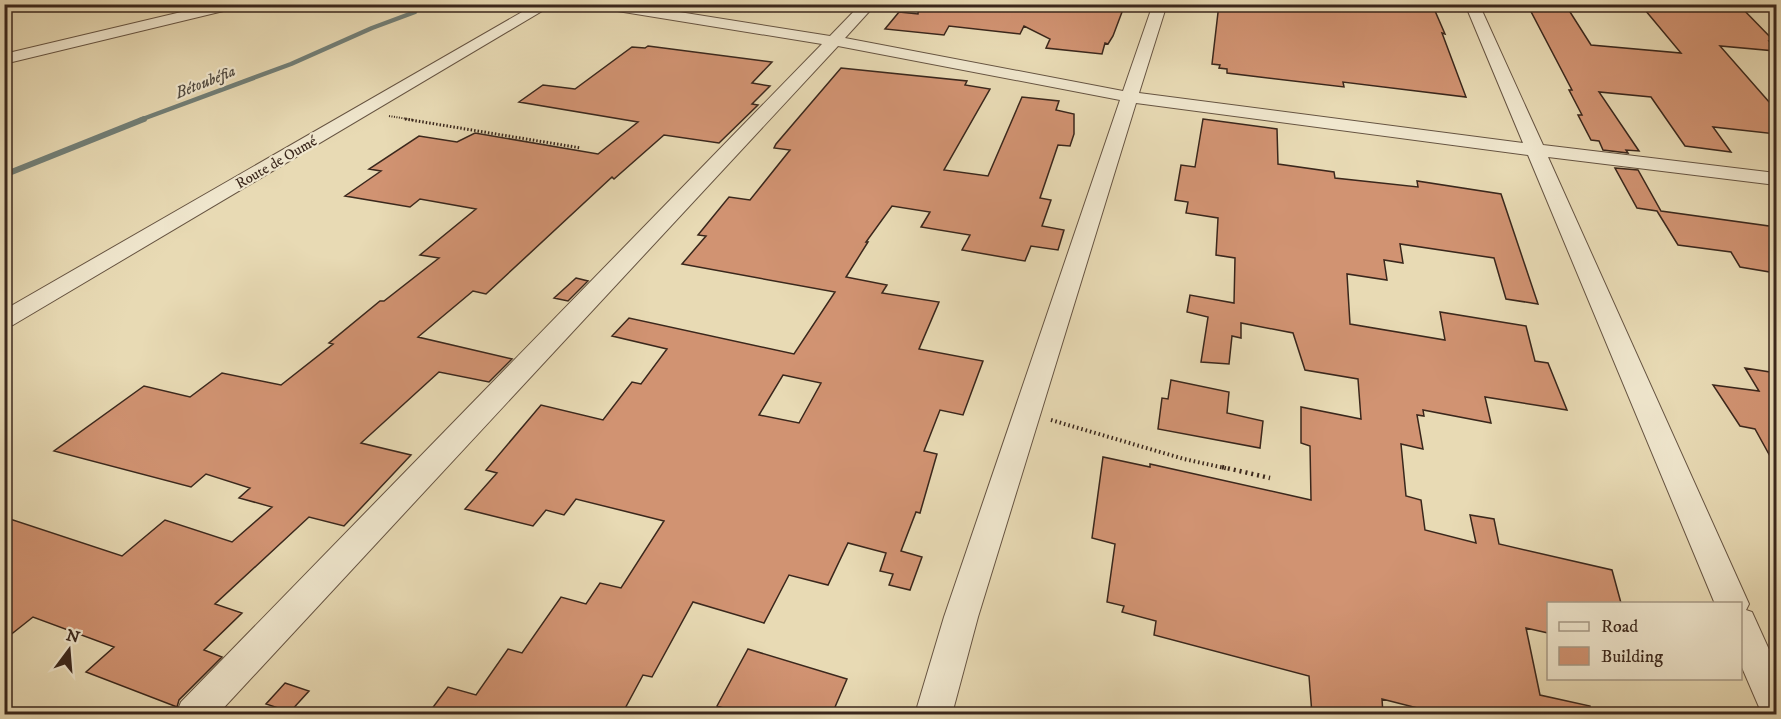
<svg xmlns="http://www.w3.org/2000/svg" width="1781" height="719" viewBox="0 0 1781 719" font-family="'IM FELL DW Pica',serif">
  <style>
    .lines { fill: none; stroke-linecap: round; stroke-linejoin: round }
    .stream-far1 { stroke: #727f77; stroke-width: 4.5 }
    .stream { stroke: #727f77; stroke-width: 6 }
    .building { fill: #d19372; stroke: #3a271c; stroke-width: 1.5; fill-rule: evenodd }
    .minor-casing { stroke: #665442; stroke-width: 2 }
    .path-far3 { stroke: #3a271c; stroke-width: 2; stroke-dasharray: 1 1.5; stroke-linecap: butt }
    .path-far2 { stroke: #3a271c; stroke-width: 3; stroke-dasharray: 1.5 2; stroke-linecap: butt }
    .path-far1 { stroke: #3a271c; stroke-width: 4; stroke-dasharray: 1.5 3; stroke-linecap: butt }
    .path { stroke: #3a271c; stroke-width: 4.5; stroke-dasharray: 2 4; stroke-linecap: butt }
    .minor { fill: #f0e7ce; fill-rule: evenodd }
    .labels { text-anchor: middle; stroke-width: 4.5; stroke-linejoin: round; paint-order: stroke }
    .far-street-label { font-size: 15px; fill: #3a271c; stroke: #f0e7ce }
    .far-water-label { font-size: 16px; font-style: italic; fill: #524c42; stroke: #f0e7ce }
  </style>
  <rect width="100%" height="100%" fill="#e8dab4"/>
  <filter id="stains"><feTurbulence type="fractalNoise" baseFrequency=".00333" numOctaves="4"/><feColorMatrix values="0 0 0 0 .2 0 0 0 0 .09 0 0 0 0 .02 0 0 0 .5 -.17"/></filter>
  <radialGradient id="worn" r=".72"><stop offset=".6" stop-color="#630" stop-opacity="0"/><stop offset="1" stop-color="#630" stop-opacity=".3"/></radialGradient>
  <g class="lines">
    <path class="stream-far1" d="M140 120 291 64 372 28 415 12"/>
    <path class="stream" d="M4 175 144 119"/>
  </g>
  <path class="building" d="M919 4H1125L1113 36 1108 44 1105 43 1102 54 1046 48 1050 39 1024 26 1020 34 949 26 944 35 885 29 899 12 918 14Z
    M1219 4 1316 7V4H1432L1445 34 1442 33 1466 97 1343 82 1344 87 1227 73V69L1219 68 1220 65 1212 64Z
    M1527 4H1565L1591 45 1681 53 1640 4H1738L1774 41H1769L1776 51 1720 46 1770 103H1776V134L1713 127 1731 152 1685 146 1651 97 1599 92 1639 151 1626 150 1628 153 1603 150 1599 141 1591 140 1578 115H1582L1569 90H1572Z
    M648 46 772 62 752 83 770 86 752 104 758 105 719 143 664 135 614 179 612 177 486 294 473 291 418 337 512 359 489 382 439 372 361 443 411 455 344 526 309 517 215 604 242 613 204 650 222 657 179 700 177 707 86 672 114 647 33 617 4 640V517L122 556 165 520 232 542 272 507 239 498 250 488 206 474 191 487 54 451 144 386 190 397 222 373 281 385 333 344 329 343 380 301H384L439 258 420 255 476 209 420 199 410 207 345 196 381 171 369 169 419 136 457 142 475 133 598 154 638 122 519 102 543 85 575 89 632 47 645 48Z
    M841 68 967 81 965 85 990 89 944 170 988 176 1022 97 1059 101 1056 110 1074 114V134L1070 146 1058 145 1040 198 1051 200 1042 226 1064 230 1058 250 1031 246 1025 261 962 250 970 235 921 227 930 212 892 206 866 242H868L846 277 887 285 882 293 939 302 919 349 983 361 963 415 940 410 924 451 937 454 920 513 916 512 901 551 922 557 910 590 889 585 893 574 880 571 886 553 848 543 828 585 789 575 764 623 693 602 652 677 643 675 622 714H428L448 687 476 695 508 649 522 653 561 597 586 604 600 583 621 588 664 521 576 499 564 515 546 510 533 526 465 509 497 473 486 470 541 405 603 420 632 382 641 384 667 349 612 336 629 318 794 354 835 292 682 264 706 236 698 235 729 197 750 200 790 150 774 148 776 144ZM783 375 821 383 799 423 759 415Z
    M1203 119 1277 129 1278 164 1334 172 1335 178 1418 187 1417 181 1501 194 1538 304 1506 299 1494 258 1400 244 1403 263 1384 260 1387 280 1347 274 1350 324 1445 340 1440 312 1526 326 1535 361 1548 363 1567 410 1485 397 1491 423 1423 410 1424 416 1417 415 1423 449 1401 444 1406 496 1421 500 1425 530 1476 543 1470 515 1494 519 1499 544 1612 570 1621 603H1548V633L1526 628 1540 695 1590 706V714H1441L1382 699 1383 714H1312L1309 676 1154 635 1156 621 1122 612 1124 606 1107 602 1115 544 1092 538 1103 457 1150 467V464L1311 500 1310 446 1301 443V407L1361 419 1358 379 1305 370 1293 333 1241 323V338L1232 336 1229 364 1201 362 1208 317 1187 312 1190 295 1234 303 1235 258 1216 255 1218 218 1186 213 1188 202 1175 200 1181 165 1195 167Z
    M1615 168 1638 170 1661 211 1776 227V273L1740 267 1731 252 1678 245 1657 211 1637 208Z
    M576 278 588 281 568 301 554 298Z
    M1745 368 1776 373V467L1755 429 1740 426 1713 385 1759 391Z
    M1171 380 1229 392 1227 413 1263 421 1260 448 1158 429 1162 398 1168 399Z
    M748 649 847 679 832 714H743L717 706Z
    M285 683 309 691 290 712 266 704Z"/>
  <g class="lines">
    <defs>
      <path id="minor" d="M215 4H242L240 7 4 64V54Z
        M536 4H554L13 325 4 327V310Z
        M592 4H629L830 36 861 4H876L845 38 1123 91 1153 4H1167L1139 93 1523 143 1465 4H1479L1543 145 1776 173V185L1548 157 1749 604 1746 610 1752 612 1776 665V714H1762L1740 663V604H1715L1528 155 1136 103 978 617 952 714H915L944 617 1120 100 838 46 218 714H176L181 702 822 44 599 8Z"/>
    </defs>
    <use href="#minor" class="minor-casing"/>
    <path class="path-far3" d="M389 116 414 120"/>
    <path class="path-far2" d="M405 119 581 148"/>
    <path class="path-far1" d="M1051 420 1184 459 1229 469"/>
    <path class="path" d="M1222 467 1270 478"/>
    <use href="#minor" class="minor"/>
  </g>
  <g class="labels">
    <g class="far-street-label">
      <text transform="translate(276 162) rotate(-30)" y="5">Route de Oumé</text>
    </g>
    <g class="far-water-label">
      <text transform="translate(205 81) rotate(-22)" y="6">Bétoubéfia</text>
    </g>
  </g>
  <rect width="1781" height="719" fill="none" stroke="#e8dab4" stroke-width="24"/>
  <rect x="6" y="6" width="1769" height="707" fill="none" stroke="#3a271c" stroke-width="3"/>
  <rect x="12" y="12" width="1757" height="695" fill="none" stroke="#3a271c" stroke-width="1.5"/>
  <rect x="1547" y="602" width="195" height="78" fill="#f0e7ce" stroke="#a79a87" stroke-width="1.5"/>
  <rect x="1559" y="622" width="30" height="9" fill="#f0e7ce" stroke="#a79a87" stroke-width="1.5"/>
  <text x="1601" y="632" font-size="18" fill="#3a271c">Road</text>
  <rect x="1559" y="647" width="30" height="18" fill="#d19372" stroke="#a79a87" stroke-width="1.5"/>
  <text x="1601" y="662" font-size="18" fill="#3a271c">Building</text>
  <g transform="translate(69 650) rotate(16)" stroke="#f0e7ce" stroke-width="4.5" paint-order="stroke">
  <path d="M0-4.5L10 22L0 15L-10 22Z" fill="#3a271c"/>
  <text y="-9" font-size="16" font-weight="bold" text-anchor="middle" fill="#3a271c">N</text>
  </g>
  <rect width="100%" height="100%" filter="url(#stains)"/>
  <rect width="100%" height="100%" fill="url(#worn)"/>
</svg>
